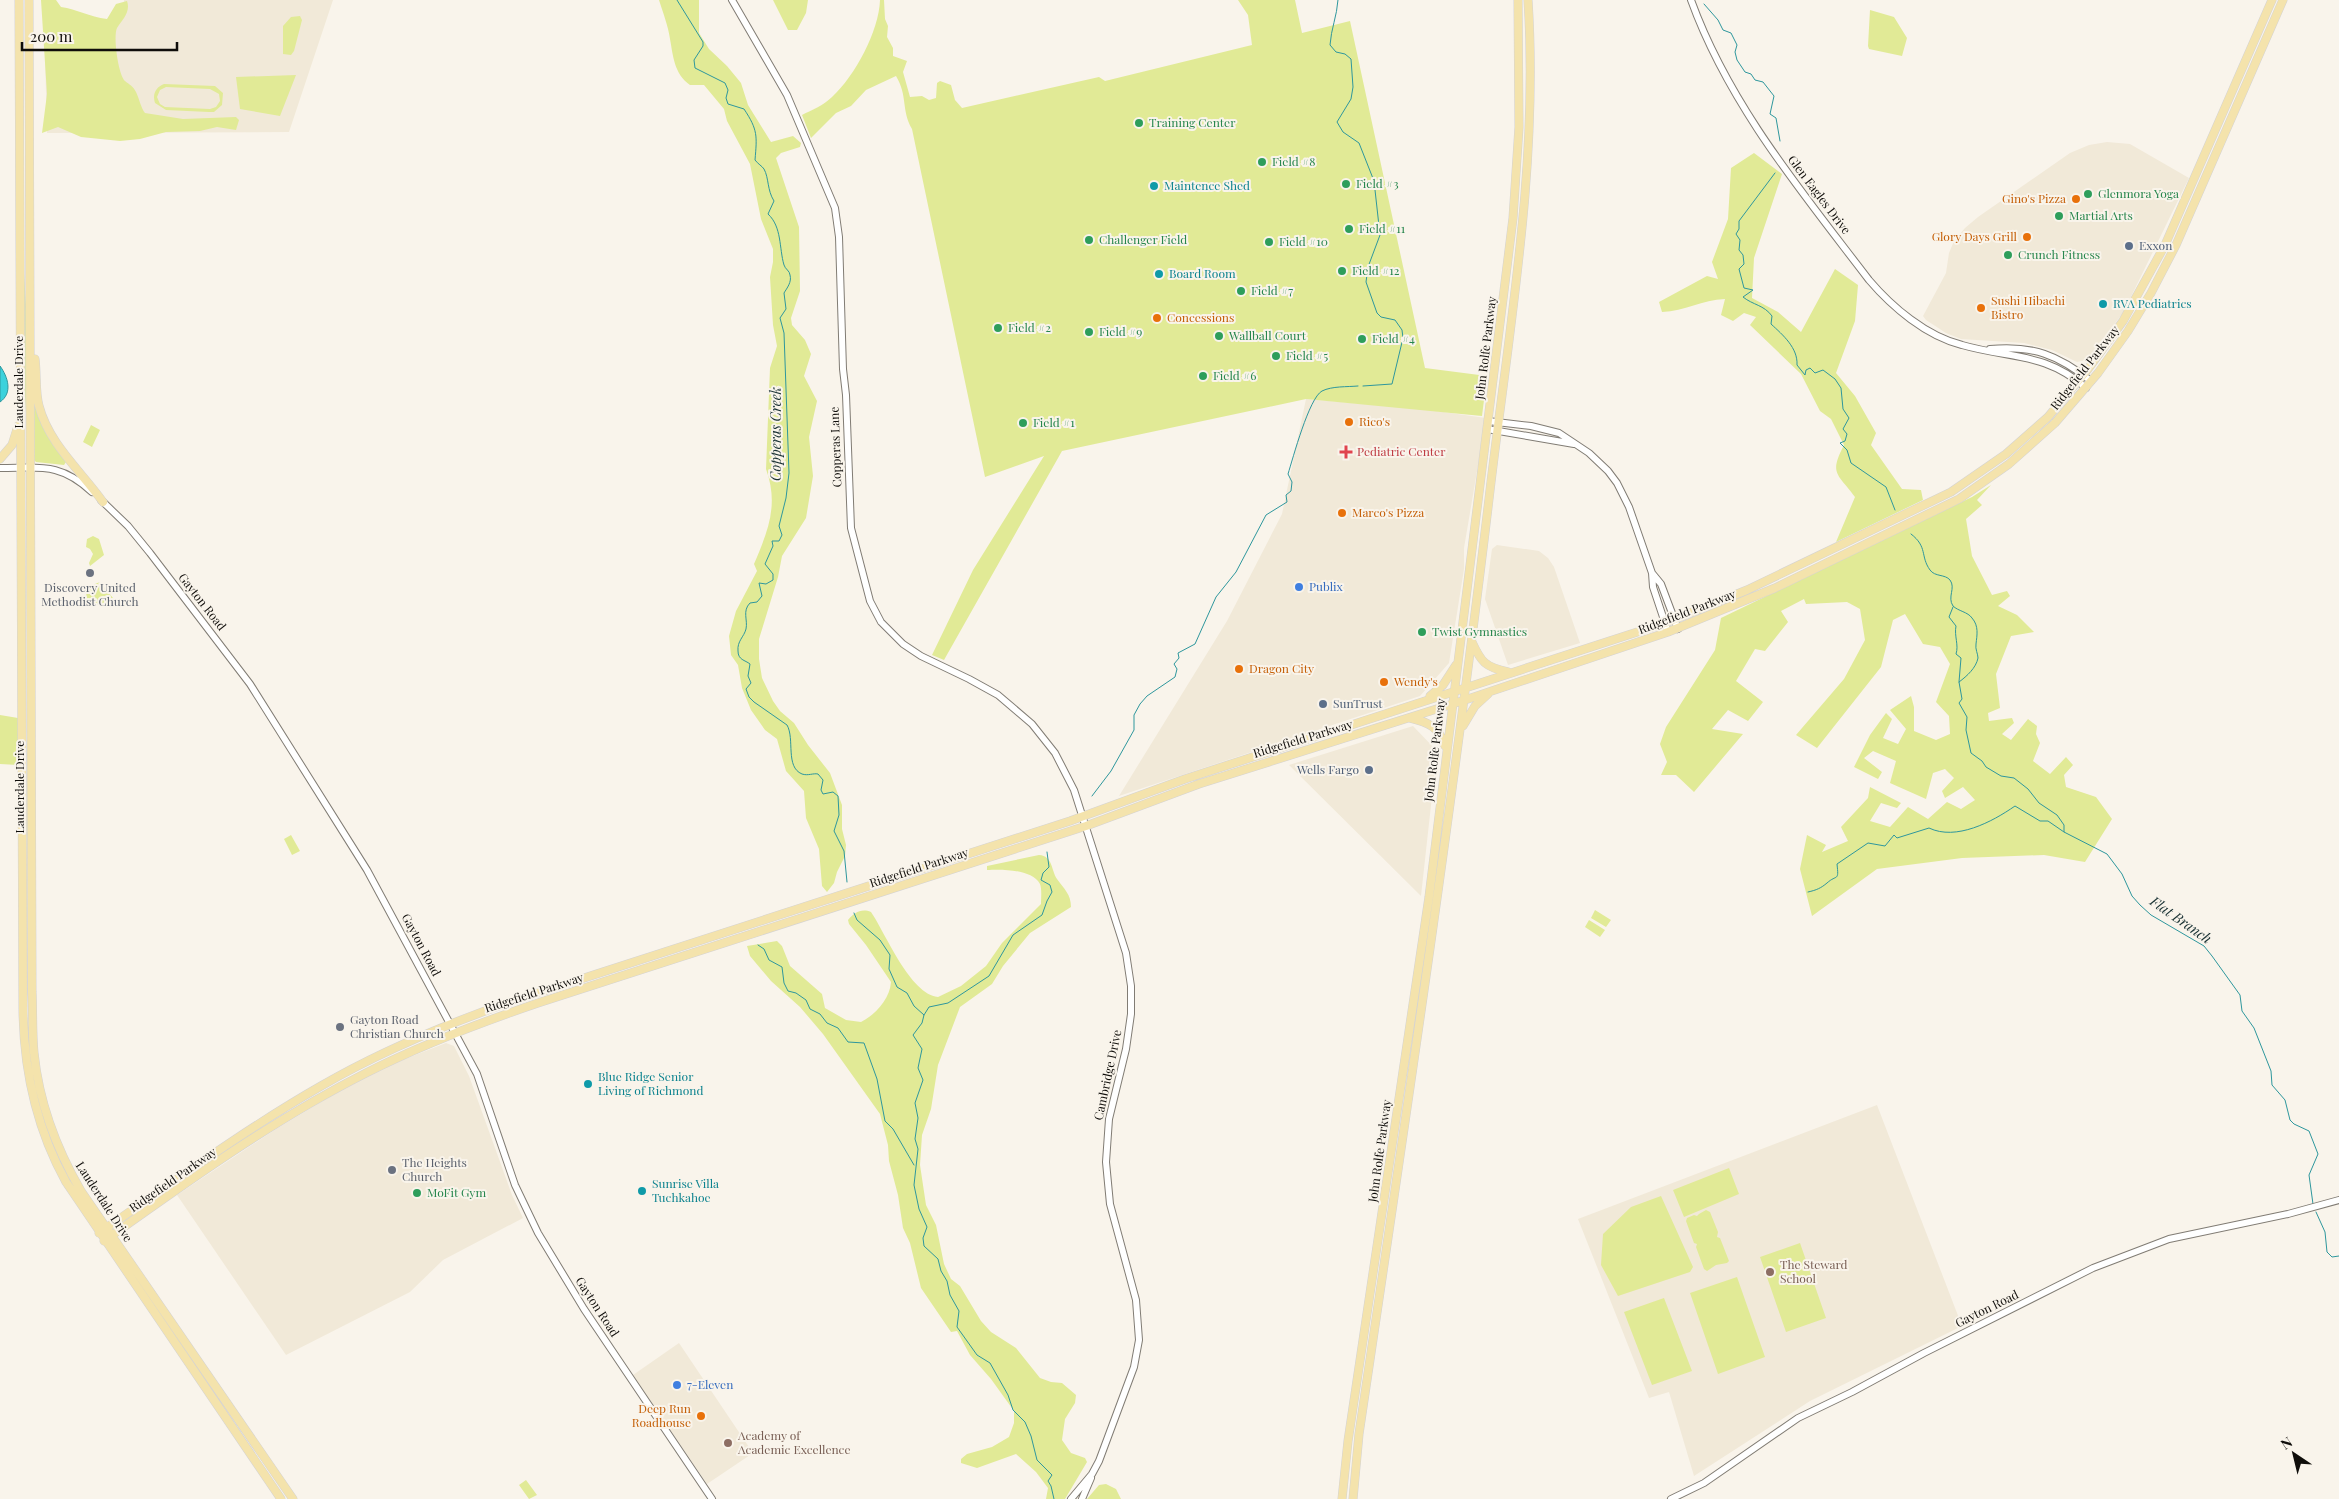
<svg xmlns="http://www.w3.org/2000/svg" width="2339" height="1499" viewBox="0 0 2339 1499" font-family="'Playfair Display',serif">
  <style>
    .built { fill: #f1e9d8 }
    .green { fill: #e1ea96; fill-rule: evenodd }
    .water { fill: #3cd2dc; stroke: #2e979d }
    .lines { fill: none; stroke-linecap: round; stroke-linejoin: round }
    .stream { stroke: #2e979d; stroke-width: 1 }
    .minor-casing { stroke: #817c74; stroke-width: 8 }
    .major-casing { stroke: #d4d3d3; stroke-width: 9 }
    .minor { stroke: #fff; stroke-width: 6 }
    .major { stroke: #f4e3ac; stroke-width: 8 }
    .leisure-dot { fill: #2e9e5b; stroke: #f9f4eb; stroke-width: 2 }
    .culture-dot { fill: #0f9aa8; stroke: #f9f4eb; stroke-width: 2 }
    .food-dot { fill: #e8710a; stroke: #f9f4eb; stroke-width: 2 }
    .service-dot { fill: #5c6f8a; stroke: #f9f4eb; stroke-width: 2 }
    .health-dot { fill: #e0444e; stroke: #f9f4eb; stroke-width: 2 }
    .worship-dot { fill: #6b7280; stroke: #f9f4eb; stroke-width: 2 }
    .shop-dot { fill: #3f7fe0; stroke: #f9f4eb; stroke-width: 2 }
    .education-dot { fill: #8d6e63; stroke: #f9f4eb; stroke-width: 2 }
    .labels { text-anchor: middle; stroke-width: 4; stroke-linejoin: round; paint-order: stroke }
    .leisure-label { font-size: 12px; fill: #27864d; stroke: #f9f4eb; text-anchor: start }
    .culture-label { font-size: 12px; fill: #0d838f; stroke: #f9f4eb; text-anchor: start }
    .street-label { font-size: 12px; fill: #0f0d0a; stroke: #f9f4eb }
    .food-label { font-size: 12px; fill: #c56008; stroke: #f9f4eb; text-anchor: start }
    .service-label { font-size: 12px; fill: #4e5e75; stroke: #f9f4eb; text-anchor: start }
    .health-label { font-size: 12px; fill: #be3a42; stroke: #f9f4eb; text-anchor: start }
    .shop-label { font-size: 12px; fill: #366cbe; stroke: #f9f4eb; text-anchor: start }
    .worship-label { font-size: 12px; fill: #5b616d; stroke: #f9f4eb; text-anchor: start }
    .education-label { font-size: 12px; fill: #785e54; stroke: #f9f4eb; text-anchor: start }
    .water-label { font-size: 14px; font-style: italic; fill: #1a3234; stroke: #f9f4eb }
  </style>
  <rect width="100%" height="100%" fill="#f9f4eb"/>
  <path class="built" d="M124 0H333L289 132 47 133 44 16 123 20Z
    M2107 142 2130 144 2189 178 2123 313 2087 360 2077 362 2052 350 2024 343 1961 339 1946 333 1926 320 1923 316 1946 273 1949 253 1954 241 1965 228 1978 217 2070 153 2089 145Z
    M1306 399 1422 409 1486 418 1464 548V569L1449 663 1420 696 1119 796 1227 621 1282 514Z
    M1497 545 1539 551 1548 558 1554 567 1580 643 1508 665 1485 599 1492 549Z
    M1413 726 1437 751 1421 896 1289 765Z
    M446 1043 454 1046 469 1076 512 1195 523 1218 443 1260 410 1292 286 1355 177 1195 276 1129 348 1086 387 1066Z
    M1877 1105 1962 1326 1810 1401 1694 1476 1669 1392 1649 1398 1578 1219Z
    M679 1343 753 1453 707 1484 633 1375Z"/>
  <path class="green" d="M41 0H56L61 7C77 9 89 17 107 19L116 4 127 1C131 12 122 20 117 28 113 36 118 74 125 81 130 85 133 86 136 92 139 98 141 108 145 113L183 119 236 117 239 120 236 130 217 127 200 131 166 132 140 139 120 141 81 137 58 127 42 133 47 94Z
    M659 0H699V33L709 49 727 66 741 83 748 105 771 142 793 136 801 143 800 147 781 153 776 158 799 227 800 291 791 318 792 325 805 340 811 354 804 376 817 401 809 437 813 476 806 518 782 556 778 577 759 639V659L762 678 773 701 780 711 794 723 808 745 830 773 842 805V829L846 845 845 856 837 872 834 883 827 892 822 886 819 849 806 818 804 791 786 771 777 739 765 730 751 710 742 688 738 665 731 655 729 636 736 611 757 571 754 564C768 531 779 505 766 469L770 368 777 346 773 325 770 277 773 262V249L761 219 750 164 727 121 724 109 704 85H690C674 74 673 55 670 39 668 25 663 13 659 0Z
    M773 0H808L806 13 797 30H788Z
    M880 0H884L885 19 888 26 887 37 893 48V56L907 61 903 72 910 97 922 96 929 100 936 98 937 83 940 81 951 85 955 100 962 108 1099 77 1105 81 1252 45 1248 15 1238 0H1295L1302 33 1350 21 1425 368 1487 376 1482 416 1306 399 1062 451 944 660 932 655 973 570 1044 456 985 477 912 129C901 110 908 96 896 76L866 90 851 106 836 113 811 138 802 115C812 110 824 105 832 97 855 76 879 31 880 0Z
    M1870 10 1894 17 1907 38 1902 56 1869 49 1868 46Z
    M300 16 302 20 294 51 291 55 283 54V26L291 17Z
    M296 75 280 116 240 109 236 77Z
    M164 84 215 86 223 93 222 105 214 112H209L166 110 155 103C152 94 156 87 164 84ZM166 87 210 89 219 94 220 101 216 107 210 109 165 107 160 104 157 97 160 90Z
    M1754 153 1782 174 1754 258 1752 298 1778 312 1801 332 1835 269 1858 285 1855 321 1836 373 1855 396 1876 433 1871 445 1902 489 1921 490 1923 500 1836 542 1855 497C1837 473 1829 474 1844 445L1831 419 1820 411 1801 374 1750 325 1756 317 1744 313 1733 321 1721 315 1725 299C1702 300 1685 311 1662 312L1659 302 1707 276 1718 279 1712 262 1728 219 1731 168Z
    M23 259 26 304V413L24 380Z
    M34 402 66 462 64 465 36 462 33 459Z
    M91 425 100 430 92 447 83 442Z
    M1991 485 1977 500 1982 505 1966 519 1972 556 1992 595 2007 591 2010 596 1998 606 2017 615 2034 632 2011 636 1996 674 2000 708 1988 713 1989 721 2012 718 2014 723 2002 734 2011 740 2028 719 2037 726 2036 734 2040 743 2033 761 2050 774 2066 757 2073 765 2064 775 2066 787 2096 797 2112 819 2085 862 2044 855 1962 858 1877 869 1812 916 1800 869 1807 835 1826 845 1822 852 1848 841 1841 827 1868 798 1870 787 1901 803 1897 808 1881 803 1870 821 1890 827 1908 807 1928 819 1947 802 1961 809 1975 800 1963 787 1945 798 1942 791 1954 778 1945 769 1933 773 1926 799 1890 783 1896 761 1873 751 1864 758 1882 772 1878 779 1854 767 1870 735 1886 713 1892 719 1883 738 1898 744 1906 729 1890 710 1911 696 1914 707V731L1936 740 1950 734 1949 716 1936 702 1950 664 1940 647 1923 644 1905 614 1893 620 1881 667 1817 748 1796 735 1844 679 1865 640 1860 609 1847 602 1806 604 1804 599 1781 611 1788 622 1765 651 1755 649 1736 681 1763 702 1748 721 1728 710 1712 729 1743 734 1694 792 1676 775H1661L1667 762 1660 744 1666 727 1715 650 1721 618 1972 497Z
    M93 536 99 539 104 555 90 566 89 563 93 554 90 549 86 547 87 539Z
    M100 582 113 598 99 605 92 602 88 603 85 588Z
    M0 715 18 718V765L0 764Z
    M291 835 300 851 292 855 284 839Z
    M1039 855C1053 856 1051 870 1057 879 1064 889 1071 894 1071 907L1030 933 1003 966 992 984 960 1007 938 1065 931 1109 922 1135 920 1165 926 1205 936 1225 944 1264 951 1279 960 1286 981 1321 991 1332 1016 1348 1040 1378 1051 1382 1062 1383 1076 1395 1075 1403 1065 1419 1062 1440 1071 1453 1085 1458 1087 1462 1065 1499H1046L1048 1488 1036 1472 1016 1454 977 1468 961 1463V1459L967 1454 992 1447 1009 1437 1014 1423V1411L991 1379 970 1355 957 1331 951 1332 921 1288 910 1243 903 1228 898 1195 889 1161 888 1145 880 1114 823 1034 800 1007 771 981 750 956 747 946 777 941 782 946 790 966 822 994 825 1008 846 1020 861 1022C875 1015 890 999 891 982L866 945 849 924 848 920C854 913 861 908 871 912 886 934 910 994 938 997L961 986 986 966 1002 943 1041 904C1041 898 1042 889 1040 884 1032 869 1001 869 987 870V866Z
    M1595 910 1611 920 1606 927 1591 918Z
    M1589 920 1605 930 1600 937 1585 927Z
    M1729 1168 1739 1194 1684 1217 1673 1190Z
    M1661 1196 1693 1267 1690 1272 1618 1296 1601 1265 1603 1234 1631 1207Z
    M1706 1210 1710 1212 1718 1232 1717 1237 1720 1238 1729 1261 1727 1263 1716 1265 1707 1271 1704 1269 1696 1247 1697 1244 1694 1243 1686 1221 1687 1218 1694 1215 1697 1216 1699 1214Z
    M1800 1243 1826 1318 1786 1332 1760 1257Z
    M1737 1277 1765 1357 1718 1374 1690 1293Z
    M1664 1298 1692 1371 1652 1385 1624 1312Z
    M526 1480 537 1495 529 1499 519 1485Z
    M1106 1484 1116 1489 1121 1499H1087L1099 1485Z"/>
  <path class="water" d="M0 366C8 377 13 393 0 402Z"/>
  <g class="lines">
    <path class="stream" d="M677 0 703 42V46L694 60 695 68 725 83 728 90 726 98 728 104 744 109C758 130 757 136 755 160 758 164 762 166 764 169 769 178 767 190 774 201L768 214C782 227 779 248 784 265 785 269 790 271 790 275 792 282 787 288 784 293L786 309 780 318 784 333 789 473 786 498 779 526 782 535 779 541H772L773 546 765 564 773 574V580L766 584 759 583 762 596 757 602 750 603C742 611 748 620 746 629 744 637 737 641 738 651 738 660 745 660 750 664L748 676 751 683 746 689 749 697 754 702 787 725C795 739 785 767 802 774 808 776 813 773 818 774L823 780 821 790 823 794 833 792 838 796 839 815 834 831 844 851 847 882
      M1338 0C1337 16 1331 29 1330 45L1336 52 1345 54 1351 59 1353 87 1351 99 1337 122 1343 132 1359 143 1374 181 1380 235 1368 267 1366 282 1377 313 1381 317 1395 320 1402 330 1403 338 1392 384 1363 386
      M1704 4 1718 20 1723 30 1731 33 1737 45 1735 52 1737 60 1745 72 1751 74 1755 80 1763 82 1774 96 1770 114 1776 118 1780 141
      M1775 173 1739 221V229L1736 234 1740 240 1739 250 1743 255 1744 264 1739 269 1744 288 1753 290 1743 297C1753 305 1764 305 1772 316L1771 324C1783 335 1798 348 1797 365L1805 375 1806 370 1810 368 1815 373 1823 370 1835 379 1841 388 1843 409 1849 418 1843 429 1847 434 1845 441 1840 443 1847 450 1851 463 1886 487 1895 510
      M1911 534C1928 547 1920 556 1930 570 1935 577 1945 574 1950 580 1956 588 1947 597 1953 606 1958 611 1968 612 1972 618 1979 626 1977 635 1976 644 1975 649 1978 654 1978 658 1976 668 1967 676 1959 682L1962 699 1959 703 1967 717 1966 730 1971 753 1982 761 1986 767 2001 776 2014 778 2028 789 2039 803 2057 815 2064 825V832L2107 854 2122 874 2132 896 2140 905 2151 915 2204 946 2212 956 2240 995 2242 1011 2254 1028 2271 1071 2272 1085 2285 1100 2290 1120 2294 1124 2309 1131 2318 1154 2309 1175 2313 1204
      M1953 607 1949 617 1956 626C1954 636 1959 645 1956 654L1961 658 1959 682
      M1092 796 1111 771 1134 730V715L1140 704 1147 696 1175 677 1177 669 1174 664 1179 658 1178 653 1195 644 1216 597 1236 572 1266 515 1287 502 1286 495 1291 491 1292 482 1288 474C1293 458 1309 398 1322 391 1332 386 1347 387 1358 386
      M1808 892C1817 890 1821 888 1827 883 1837 874 1839 882 1837 864L1868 843 1885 846 1894 835 1897 838 1929 828C1956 841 1992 822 2015 806L2040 821H2048L2064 832
      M854 913 857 920 880 940 890 955 889 969 897 987 907 993 914 1006 924 1015 922 1023 913 1035 922 1049 918 1068 923 1080 915 1103 918 1118 915 1139 918 1149 914 1185 919 1209 927 1227 923 1238 924 1246 938 1259 941 1271 947 1281 950 1295 959 1311 957 1327 977 1355 990 1363 1008 1395 1013 1410 1025 1422 1031 1436 1037 1460 1052 1475 1048 1481 1051 1486 1054 1499
      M758 945 764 949 769 960 782 967 784 983 788 991 796 993 806 1000 810 1009 820 1014 827 1023 838 1028 848 1042 864 1043 877 1079 885 1121 893 1129 914 1165
      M924 1015 929 1007 948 1003 989 976 1013 935 1042 915 1047 901 1052 892 1050 885 1041 880 1043 873 1049 867 1047 852
      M2316 1212 2325 1232 2327 1252 2332 1257 2339 1256"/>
    <defs>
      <path id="minor" d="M732 0 787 95 835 208 839 237 843 369 846 395 851 528 870 601 881 622 903 644 921 656 969 679 998 695 1032 724 1055 753 1074 790 1126 953 1131 986V1014L1126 1049 1109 1119 1106 1162 1110 1204 1136 1300 1139 1340 1134 1367 1099 1461 1092 1474 1071 1499
        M1691 0C1729 105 1802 192 1869 280 1892 307 1926 336 1962 345 2011 359 2045 352 2086 388
        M1990 349C2033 345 2058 355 2091 381
        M1488 421 1531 426 1559 433 1589 453 1608 471 1617 483 1629 507 1652 573 1653 587 1668 632
        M1487 429 1574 444
        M0 468C40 468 60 462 92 492
        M101 500 128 526 150 553 250 684 367 870 477 1074 515 1185 538 1233 584 1309 712 1499
        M1652 573 1661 584 1678 629
        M1082 1499 1091 1478
        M1671 1499 1704 1483 1798 1418 1852 1392 1924 1353 2093 1268 2169 1239 2288 1214 2339 1200"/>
      <path id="major" d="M19 0 23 1011C24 1072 36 1128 66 1182L281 1499
        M29 0 32 992C33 1012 32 1033 34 1053 39 1102 56 1148 81 1191L293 1499
        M35 359C37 375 35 391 39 406 49 444 81 471 103 502
        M0 459 12 445 18 426
        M1472 642C1481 662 1485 667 1508 672
        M1430 696 1443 685 1456 665
        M1410 718C1428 722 1439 727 1445 746
        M1463 726 1475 706 1488 694
        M99 1233C172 1183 244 1130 321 1086 383 1050 449 1023 516 1000L1070 821 1185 779 1665 623 1747 590 1951 492 2006 454 2048 417 2088 369 2123 321 2165 245 2272 0
        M104 1241C188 1181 273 1120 366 1073 421 1045 479 1023 538 1003L1086 826 1199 784 1465 700 1668 632 1775 588 1959 499 2009 464 2055 423 2098 373 2128 331 2151 293 2176 245 2283 0
        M1342 1499 1348 1441 1429 897 1513 218 1519 127 1518 0
        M1353 1499 1359 1434C1405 1123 1452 811 1489 499 1508 334 1539 167 1528 0"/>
    </defs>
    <use href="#minor" class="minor-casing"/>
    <use href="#major" class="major-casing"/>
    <use href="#minor" class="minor"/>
    <use href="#major" class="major"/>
  </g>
  <g class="leisure-dot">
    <circle cx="1139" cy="123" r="5"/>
    <circle cx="1262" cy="162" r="5"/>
    <circle cx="1346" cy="184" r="5"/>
    <circle cx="2088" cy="194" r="5"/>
    <circle cx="2059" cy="216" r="5"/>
    <circle cx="1349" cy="229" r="5"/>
    <circle cx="1089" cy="240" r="5"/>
    <circle cx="1269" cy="242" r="5"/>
    <circle cx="2008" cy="255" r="5"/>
    <circle cx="1342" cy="271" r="5"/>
    <circle cx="1241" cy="291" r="5"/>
    <circle cx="998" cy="328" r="5"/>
    <circle cx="1089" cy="332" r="5"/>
    <circle cx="1219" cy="336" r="5"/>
    <circle cx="1362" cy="339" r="5"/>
    <circle cx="1276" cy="356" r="5"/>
    <circle cx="1203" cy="376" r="5"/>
    <circle cx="1023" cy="423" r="5"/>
    <circle cx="1422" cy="632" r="5"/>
    <circle cx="417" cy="1193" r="5"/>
  </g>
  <g class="culture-dot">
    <circle cx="1154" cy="186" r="5"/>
    <circle cx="1159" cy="274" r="5"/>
    <circle cx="2103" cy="304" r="5"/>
    <circle cx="588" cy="1084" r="5"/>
    <circle cx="642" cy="1191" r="5"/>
  </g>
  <g class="food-dot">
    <circle cx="2076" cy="199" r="5"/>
    <circle cx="2027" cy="237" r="5"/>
    <circle cx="1981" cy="308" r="5"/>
    <circle cx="1157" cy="318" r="5"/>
    <circle cx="1349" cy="422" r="5"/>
    <circle cx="1342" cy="513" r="5"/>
    <circle cx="1239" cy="669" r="5"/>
    <circle cx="1384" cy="682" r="5"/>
    <circle cx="701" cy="1416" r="5"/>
  </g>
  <g class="service-dot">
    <circle cx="2129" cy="246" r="5"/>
    <circle cx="1323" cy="704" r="5"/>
    <circle cx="1369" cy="770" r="5"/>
  </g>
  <path class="health-dot" d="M1343.5 444.5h5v5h5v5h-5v5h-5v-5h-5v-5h5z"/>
  <g class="worship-dot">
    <circle cx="90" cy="573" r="5"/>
    <circle cx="340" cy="1027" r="5"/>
    <circle cx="392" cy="1170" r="5"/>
  </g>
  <g class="shop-dot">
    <circle cx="1299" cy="587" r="5"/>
    <circle cx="677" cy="1385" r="5"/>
  </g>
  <g class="education-dot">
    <circle cx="1770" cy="1272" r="5"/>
    <circle cx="728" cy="1443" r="5"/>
  </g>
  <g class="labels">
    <g class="leisure-label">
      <text x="1149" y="127">Training Center</text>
      <text x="1272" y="166">Field #8</text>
      <text x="1356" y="188">Field #3</text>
      <text x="2098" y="198">Glenmora Yoga</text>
      <text x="2069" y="220">Martial Arts</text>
      <text x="1359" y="233">Field #11</text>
      <text x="1099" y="244">Challenger Field</text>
      <text x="1279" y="246">Field #10</text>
      <text x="2018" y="259">Crunch Fitness</text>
      <text x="1352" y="275">Field #12</text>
      <text x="1251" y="295">Field #7</text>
      <text x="1008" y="332">Field #2</text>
      <text x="1099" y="336">Field #9</text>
      <text x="1229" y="340">Wallball Court</text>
      <text x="1372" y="343">Field #4</text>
      <text x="1286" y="360">Field #5</text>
      <text x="1213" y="380">Field #6</text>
      <text x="1033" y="427">Field #1</text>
      <text x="1432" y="636">Twist Gymnastics</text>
      <text x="427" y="1197">MoFit Gym</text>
    </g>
    <g class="culture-label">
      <text x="1164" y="190">Maintence Shed</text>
      <text x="1169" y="278">Board Room</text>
      <text x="2113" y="308">RVA Pediatrics</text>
      <text x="598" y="1081">Blue Ridge Senior<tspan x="598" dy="14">Living of Richmond</tspan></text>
      <text x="652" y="1188">Sunrise Villa<tspan x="652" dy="14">Tuchkahoe</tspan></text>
    </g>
    <g class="street-label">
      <text transform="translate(1819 195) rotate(53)" y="4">Glen Eagles Drive</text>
      <text transform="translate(1486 348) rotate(-83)" y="4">John Rolfe Parkway</text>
      <text transform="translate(2085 368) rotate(-52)" y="4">Ridgefield Parkway</text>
      <text transform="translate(19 382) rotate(-90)" y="4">Lauderdale Drive</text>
      <text transform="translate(836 447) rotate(-92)" y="4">Copperas Lane</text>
      <text transform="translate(202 602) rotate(52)" y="4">Gayton Road</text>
      <text transform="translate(1687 612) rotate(-21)" y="4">Ridgefield Parkway</text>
      <text transform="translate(1303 739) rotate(-17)" y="4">Ridgefield Parkway</text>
      <text transform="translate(1435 750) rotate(-83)" y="4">John Rolfe Parkway</text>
      <text transform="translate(20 787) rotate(-90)" y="4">Lauderdale Drive</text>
      <text transform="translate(919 868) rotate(-18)" y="4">Ridgefield Parkway</text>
      <text transform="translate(421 945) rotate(62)" y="4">Gayton Road</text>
      <text transform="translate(534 993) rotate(-18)" y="4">Ridgefield Parkway</text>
      <text transform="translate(1108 1075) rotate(-78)" y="4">Cambridge Drive</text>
      <text transform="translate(1380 1151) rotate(-82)" y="4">John Rolfe Parkway</text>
      <text transform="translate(173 1180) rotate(-35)" y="4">Ridgefield Parkway</text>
      <text transform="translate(104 1202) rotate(57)" y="4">Lauderdale Drive</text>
      <text transform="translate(597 1307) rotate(57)" y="4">Gayton Road</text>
      <text transform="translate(1987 1309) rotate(-26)" y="4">Gayton Road</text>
    </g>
    <g class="food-label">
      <text x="2066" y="203" text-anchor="end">Gino's Pizza</text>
      <text x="2017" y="241" text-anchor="end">Glory Days Grill</text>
      <text x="1991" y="305">Sushi Hibachi<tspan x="1991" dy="14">Bistro</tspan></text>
      <text x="1167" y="322">Concessions</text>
      <text x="1359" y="426">Rico's</text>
      <text x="1352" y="517">Marco's Pizza</text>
      <text x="1249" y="673">Dragon City</text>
      <text x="1394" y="686">Wendy's</text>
      <text x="691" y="1413" text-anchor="end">Deep Run<tspan x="691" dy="14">Roadhouse</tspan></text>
    </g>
    <g class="service-label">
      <text x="2139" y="250">Exxon</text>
      <text x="1333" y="708">SunTrust</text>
      <text x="1359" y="774" text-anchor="end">Wells Fargo</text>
    </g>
    <g class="health-label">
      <text x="1357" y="456">Pediatric Center</text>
    </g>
    <g class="shop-label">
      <text x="1309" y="591">Publix</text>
      <text x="687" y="1389">7-Eleven</text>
    </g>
    <g class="worship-label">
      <text x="90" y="592" text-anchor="middle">Discovery United<tspan x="90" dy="14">Methodist Church</tspan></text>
      <text x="350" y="1024">Gayton Road<tspan x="350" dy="14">Christian Church</tspan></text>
      <text x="402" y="1167">The Heights<tspan x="402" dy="14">Church</tspan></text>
    </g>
    <g class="education-label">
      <text x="1780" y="1269">The Steward<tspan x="1780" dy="14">School</tspan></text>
      <text x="738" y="1440">Academy of<tspan x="738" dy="14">Academic Excellence</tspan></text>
    </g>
    <g class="water-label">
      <text transform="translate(776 434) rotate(-90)" y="5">Copperas Creek</text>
      <text transform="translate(2181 920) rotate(35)" y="5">Flat Branch</text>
    </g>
  </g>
  <g transform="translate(2294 1454) rotate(325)" stroke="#f9f4eb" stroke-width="4" paint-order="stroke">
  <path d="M0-4L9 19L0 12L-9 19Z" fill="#0f0d0a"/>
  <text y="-8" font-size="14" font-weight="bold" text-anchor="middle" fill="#0f0d0a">N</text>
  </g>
  <path d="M22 42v8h155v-8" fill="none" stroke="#0f0d0a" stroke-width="2.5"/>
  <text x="30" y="42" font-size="15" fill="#0f0d0a" stroke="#f9f4eb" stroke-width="4" paint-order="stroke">200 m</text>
</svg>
